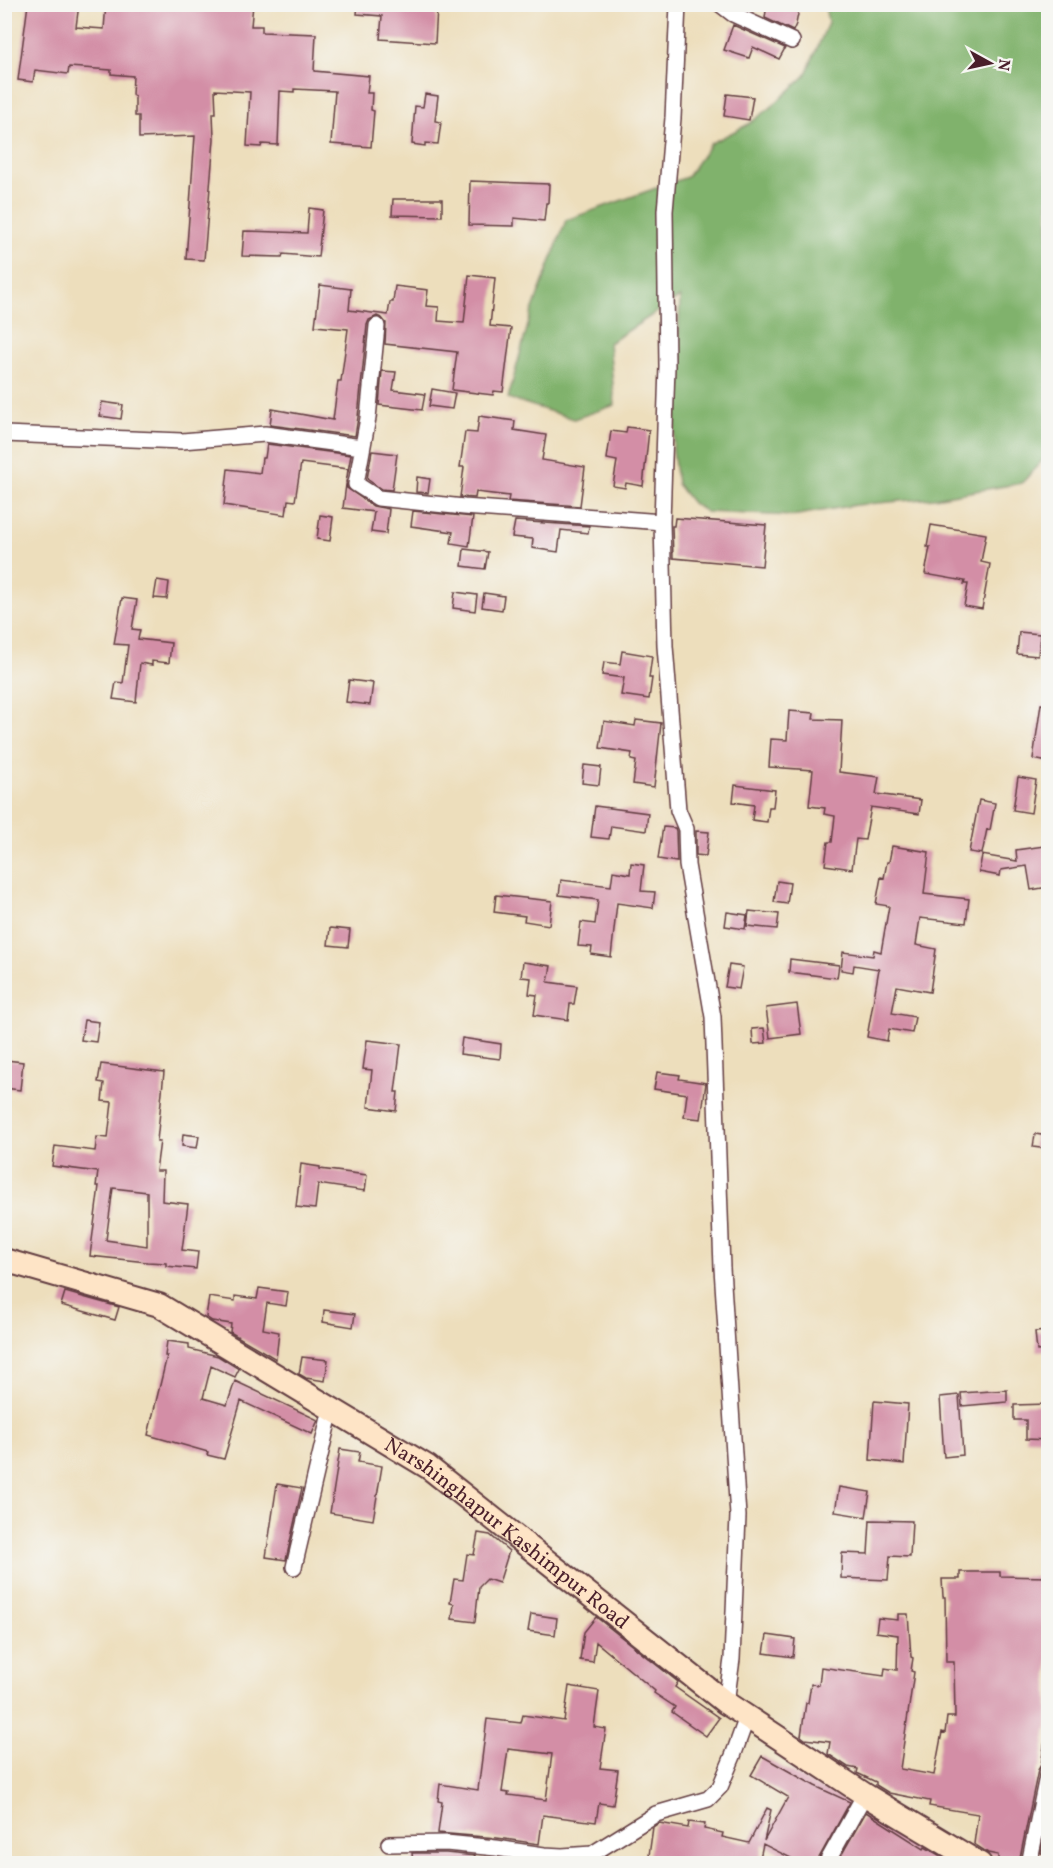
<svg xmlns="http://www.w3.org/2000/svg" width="1053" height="1868" viewBox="0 0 1053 1868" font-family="Vollkorn,serif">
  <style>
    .forest { fill: #80b26c; stroke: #65684c; stroke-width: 1.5 }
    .building { fill: #d38ea6; fill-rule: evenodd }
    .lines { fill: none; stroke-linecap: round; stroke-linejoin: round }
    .street-casing { stroke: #623c41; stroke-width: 18 }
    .secondary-casing { stroke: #623c41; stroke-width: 26 }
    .street { stroke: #fff; stroke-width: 15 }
    .secondary { stroke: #fee4c6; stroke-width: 22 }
    .labels { text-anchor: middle; stroke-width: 4.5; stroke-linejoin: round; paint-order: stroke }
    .street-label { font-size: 21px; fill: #4a1f2b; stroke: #f6f6f2 }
  </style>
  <rect width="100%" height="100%" fill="#f6f6f2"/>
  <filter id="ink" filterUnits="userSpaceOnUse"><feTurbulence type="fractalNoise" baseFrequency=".0167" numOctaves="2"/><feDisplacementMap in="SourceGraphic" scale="12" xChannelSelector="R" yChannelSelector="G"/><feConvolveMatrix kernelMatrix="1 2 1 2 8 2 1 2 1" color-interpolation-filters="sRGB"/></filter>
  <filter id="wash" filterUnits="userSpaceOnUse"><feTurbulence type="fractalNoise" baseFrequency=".008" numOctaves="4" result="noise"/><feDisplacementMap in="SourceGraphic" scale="24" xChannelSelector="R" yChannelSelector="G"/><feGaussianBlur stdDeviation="1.35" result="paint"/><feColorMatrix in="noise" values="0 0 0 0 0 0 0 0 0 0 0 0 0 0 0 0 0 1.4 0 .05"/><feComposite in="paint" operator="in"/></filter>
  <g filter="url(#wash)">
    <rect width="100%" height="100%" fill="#eddebc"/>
    <path class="forest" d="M825 5H1048V454L1022 483 934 498 856 505 792 516 706 512 692 503 677 484 673 449 676 407 680 297 609 343 615 405 574 419 508 398 531 314 566 220 687 177 711 143 747 125 769 109 805 76 828 23Z"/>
    <g id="blocks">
      <path class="building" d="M28 4H79L76 27 104 29 106 4H253L251 26H262V32L316 34 314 71 369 76 367 93H372L371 110 374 111 371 147 331 144 335 91 294 89V92L280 91 278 145 262 144 261 147 247 146 250 92 215 90 216 113H213L214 139 204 260 186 259 195 136 139 138V116H135V96L132 95 133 76 111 74V70L69 67 68 74 35 70 33 82 18 80Z
        M358 4H418L417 6 437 8 435 43 380 39 382 16 357 14Z
        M767 4H800L796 24 793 31 765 18Z
        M733 25 785 48 779 59 753 47 749 58 724 50Z
        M425 94 438 96 435 121 441 122 438 144 425 143V146L412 144 415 106 423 107Z
        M727 94 753 97 749 120 724 116Z
        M470 181 549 184 548 203H546L544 221 514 218V226L469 225Z
        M393 199H442V216L392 215Z
        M309 208 323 210 318 257 283 254 282 257 242 256 244 231 307 233Z
        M469 275 495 278 490 326 511 328 503 392 494 391 493 395 452 390 457 352 385 344 386 323 382 318 377 316 369 320 367 325 358 417 355 436 270 425 272 409 333 420 338 381H341L348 329 315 326 320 285 351 289 349 310 388 315 390 302H393L395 286 428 290 426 306 439 307 438 321 464 323Z
        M382 371 396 372 393 390 425 394 422 410 379 405Z
        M432 389 455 393 452 409 429 406Z
        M102 402 123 405 121 419 100 416Z
        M479 416 515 421 514 430 546 435 542 460 585 467 580 506 508 501 509 496 476 492 475 498 460 497 464 467H460L465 432 477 433Z
        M627 427 649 430 643 486 626 483 625 488 613 486 617 461 607 459 611 431 626 433Z
        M267 444 351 455 346 482 347 488 373 506 389 509 386 534 371 532 374 512 343 508 348 469 301 463 295 501 288 500 286 515 224 505 228 469 260 473 262 458H265Z
        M372 451 397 454 392 490 381 489 367 479Z
        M417 477 430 479 428 493 416 492Z
        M413 511 473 517 469 546 451 543 453 532 411 526Z
        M320 515 333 517 330 541 317 539Z
        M675 518 766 525 762 566 673 558 672 526H674Z
        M515 521 589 526 588 533 561 530 558 552 532 548 533 539 512 537Z
        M931 525 986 534 981 562 990 564 982 609 964 606 968 584H964L965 581 925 574 930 547H927Z
        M464 549 488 552 485 569 462 566Z
        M157 580 169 582 167 599 154 598Z
        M455 592 477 595 475 611 453 608Z
        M484 593 504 596 502 610 482 607Z
        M122 598 137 600 132 629 140 630 138 639 171 643 169 663 152 661V665L140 663 136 702 113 699 116 682 123 683 128 645 114 644Z
        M1019 632 1040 634 1038 656 1017 654Z
        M622 651 652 656 649 678H652L649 699 621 695 624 678 602 675 604 662 620 664Z
        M349 680 373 683 370 705 346 702Z
        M1041 704 1048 705V762L1033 759Z
        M789 711 814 713 813 719 842 720 839 772 879 777 876 794 921 800 919 814 871 807 865 840 856 839 852 869 825 865 828 842H832L835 816 824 814 825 808 809 806 813 770 769 767 771 739 787 740Z
        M636 720 661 723 654 787 633 784 636 761 631 760 632 753 600 748 604 721 635 726Z
        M584 765 601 767 599 785 582 783Z
        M1018 777 1036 780 1031 813 1013 810Z
        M735 785 775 790 773 807H769L767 822 752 820 754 805 733 802Z
        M979 800 995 803 990 830 987 829 982 854 969 852Z
        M595 806 648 813 646 831 611 826 609 839 591 837Z
        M663 827 675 828 676 831 677 862 658 859Z
        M696 831 709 832 706 856 696 855Z
        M892 846 929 852 924 894 969 899 966 923 920 918 916 945 936 949 930 992 897 986 892 1013 915 1017 912 1033 889 1029 887 1041 867 1037 879 969 854 965 853 972 841 970 843 952 873 956 874 950 881 952 889 906 876 904 881 877 884 878 887 862H889Z
        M1044 846 1047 862H1048V887L1031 890 1027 866 1001 870 1000 876 979 872 982 855 1017 861 1016 850Z
        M631 863 644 865 641 891 655 892 653 908 617 903 611 957 591 954 592 947 578 946 581 922 595 924 598 900 559 895 561 880 611 886 613 871 630 874Z
        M777 881 790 883 787 904 774 902Z
        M496 895 552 901 549 925 524 921 525 916 494 912Z
        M749 911 779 914 777 929 747 926Z
        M727 912 747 915 745 929 725 926Z
        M330 928 350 930 348 947 328 945Z
        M790 959 839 965 837 978 789 972Z
        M523 962 551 966 548 982 577 986 574 1004H570L568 1020 534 1015 537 995 529 994 531 978 521 977Z
        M729 965 743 967 739 989 725 987Z
        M797 1004 801 1034 770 1038 766 1008Z
        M84 1020 99 1022 96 1042 81 1040Z
        M764 1028 766 1043 753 1044 752 1029Z
        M462 1038 501 1044 500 1059 460 1054Z
        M367 1040 401 1044 395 1092H398L396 1111 368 1107 372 1070 363 1069Z
        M6 1060 23 1062 20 1090 4 1088Z
        M101 1064 164 1072 157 1141H160L156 1171H163L162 1201 188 1204 182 1250 198 1252 196 1269 166 1266V1263L147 1262 90 1256 99 1186H96L98 1172 52 1166 55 1146 95 1151 97 1137 108 1138 112 1102 102 1101 104 1083 98 1082ZM113 1188 147 1192V1246L106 1240Z
        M657 1072 680 1075 679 1079 706 1083 701 1119 684 1117 687 1094 654 1089Z
        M183 1134 199 1136 197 1148 182 1146Z
        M1035 1134 1048 1136V1149L1033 1147Z
        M301 1164 320 1167V1169L367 1175 365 1191 318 1184 315 1209 296 1207Z
        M259 1288 288 1292 286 1306 267 1303 263 1329 279 1332 276 1359 230 1332 231 1324 212 1321 206 1317 209 1297 235 1301V1296L257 1299Z
        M65 1292 119 1307 115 1320 61 1305Z
        M324 1310 355 1314 353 1327 323 1322Z
        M1048 1331V1350L1037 1351 1035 1332Z
        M167 1341 189 1344V1349L218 1356 239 1369 235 1377 211 1366 203 1398 227 1405 235 1381 318 1420 312 1434 241 1401 224 1459 207 1455 208 1452 148 1435 167 1356H165Z
        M302 1357 328 1360 325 1381 306 1378 299 1374Z
        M1007 1390V1402L962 1406 961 1393Z
        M959 1395 963 1455 944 1457 940 1397Z
        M874 1401 908 1404 904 1464 870 1460Z
        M1048 1404V1440L1026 1439V1420H1014V1405Z
        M340 1449 360 1452 358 1462 382 1466 373 1520 330 1513Z
        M277 1484 302 1488 286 1560 266 1557Z
        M839 1487 870 1492 866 1517 835 1512Z
        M870 1520 912 1521 910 1557 890 1556 888 1580 841 1578 842 1553 868 1554Z
        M478 1533 490 1535 509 1551 499 1583 487 1579 479 1587 475 1622 452 1619 454 1604 450 1603 454 1579 463 1580 467 1554 474 1555Z
        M960 1572H1000V1576L1048 1577V1722L1041 1765 1038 1770 1019 1863H998V1855L988 1853 974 1844 978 1814 929 1806 930 1801 889 1793 876 1785V1782L857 1773 858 1769 848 1767 828 1754 830 1742 805 1739 801 1736 806 1703H808L811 1684 819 1685 821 1667 884 1676 885 1668 897 1670 898 1635 876 1632 878 1618 898 1620V1614H908L911 1657 913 1658 911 1671 914 1672 900 1769 934 1775 942 1732 945 1733 947 1717H955L954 1662H946L945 1597H943L942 1579H960Z
        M531 1614 557 1618 555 1635 528 1631Z
        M596 1617 678 1682 675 1687 719 1718 706 1736 672 1712 675 1707 654 1693 655 1691 596 1642 593 1662 580 1660 584 1632Z
        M767 1635 795 1639 793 1657 764 1653Z
        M569 1686 599 1691 594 1727 606 1729 600 1768 618 1770 613 1805 599 1803 596 1822 543 1815 539 1844 497 1838 438 1833 442 1802 438 1801 440 1784 478 1790 487 1719 521 1723 523 1715 564 1721ZM508 1749 552 1754 546 1800 508 1795 509 1793 502 1792Z
        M762 1756 815 1786 850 1802 816 1863H788L791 1858 763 1844 759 1863H648L653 1827 659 1823 688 1828 689 1822 705 1824 704 1829 723 1833 722 1837 749 1843 767 1808 771 1810 764 1841 788 1797 751 1775Z
        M866 1812 924 1849 925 1847 953 1863H837Z
        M1048 1818V1855L1041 1853Z
        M412 1853H446L475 1856 474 1863H413Z"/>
    </g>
  </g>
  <g filter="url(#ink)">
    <use href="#blocks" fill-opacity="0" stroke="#623c41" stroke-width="1.5"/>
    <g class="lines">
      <defs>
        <path id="street" d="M678 4 673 118 665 211 667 366 662 522 665 646 678 810 686 829 687 865 713 1017 722 1268 738 1516 732 1659 726 1703
          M720 4 733 14 792 41
          M377 326 368 418 356 484 378 498 464 507 662 522
          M4 434 182 441 265 434 362 447
          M294 1567 331 1409
          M389 1844 446 1843 496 1848 544 1855 562 1856 592 1854 656 1814 708 1799 720 1787 733 1756 747 1717
          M826 1864 865 1794
          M1029 1864 1048 1772"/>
        <g id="secondary">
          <path id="s1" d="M4 1260 159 1305 428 1467 726 1703 867 1796 980 1864"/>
        </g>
      </defs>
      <use href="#street" class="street-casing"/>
      <use href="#secondary" class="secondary-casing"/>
      <use href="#street" class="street"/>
      <use href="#secondary" class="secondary"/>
    </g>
  </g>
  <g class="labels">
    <g class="street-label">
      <text dy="7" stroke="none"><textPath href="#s1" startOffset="578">Narshinghapur Kashimpur Road</textPath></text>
    </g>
  </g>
  <rect width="1053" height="1868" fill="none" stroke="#f6f6f2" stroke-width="24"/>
  <g transform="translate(990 63) rotate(98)" stroke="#f6f6f2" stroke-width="4.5" paint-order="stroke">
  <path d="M0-4.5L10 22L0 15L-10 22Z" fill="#4a1f2b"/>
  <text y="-9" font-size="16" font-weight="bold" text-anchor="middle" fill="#4a1f2b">N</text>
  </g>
</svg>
